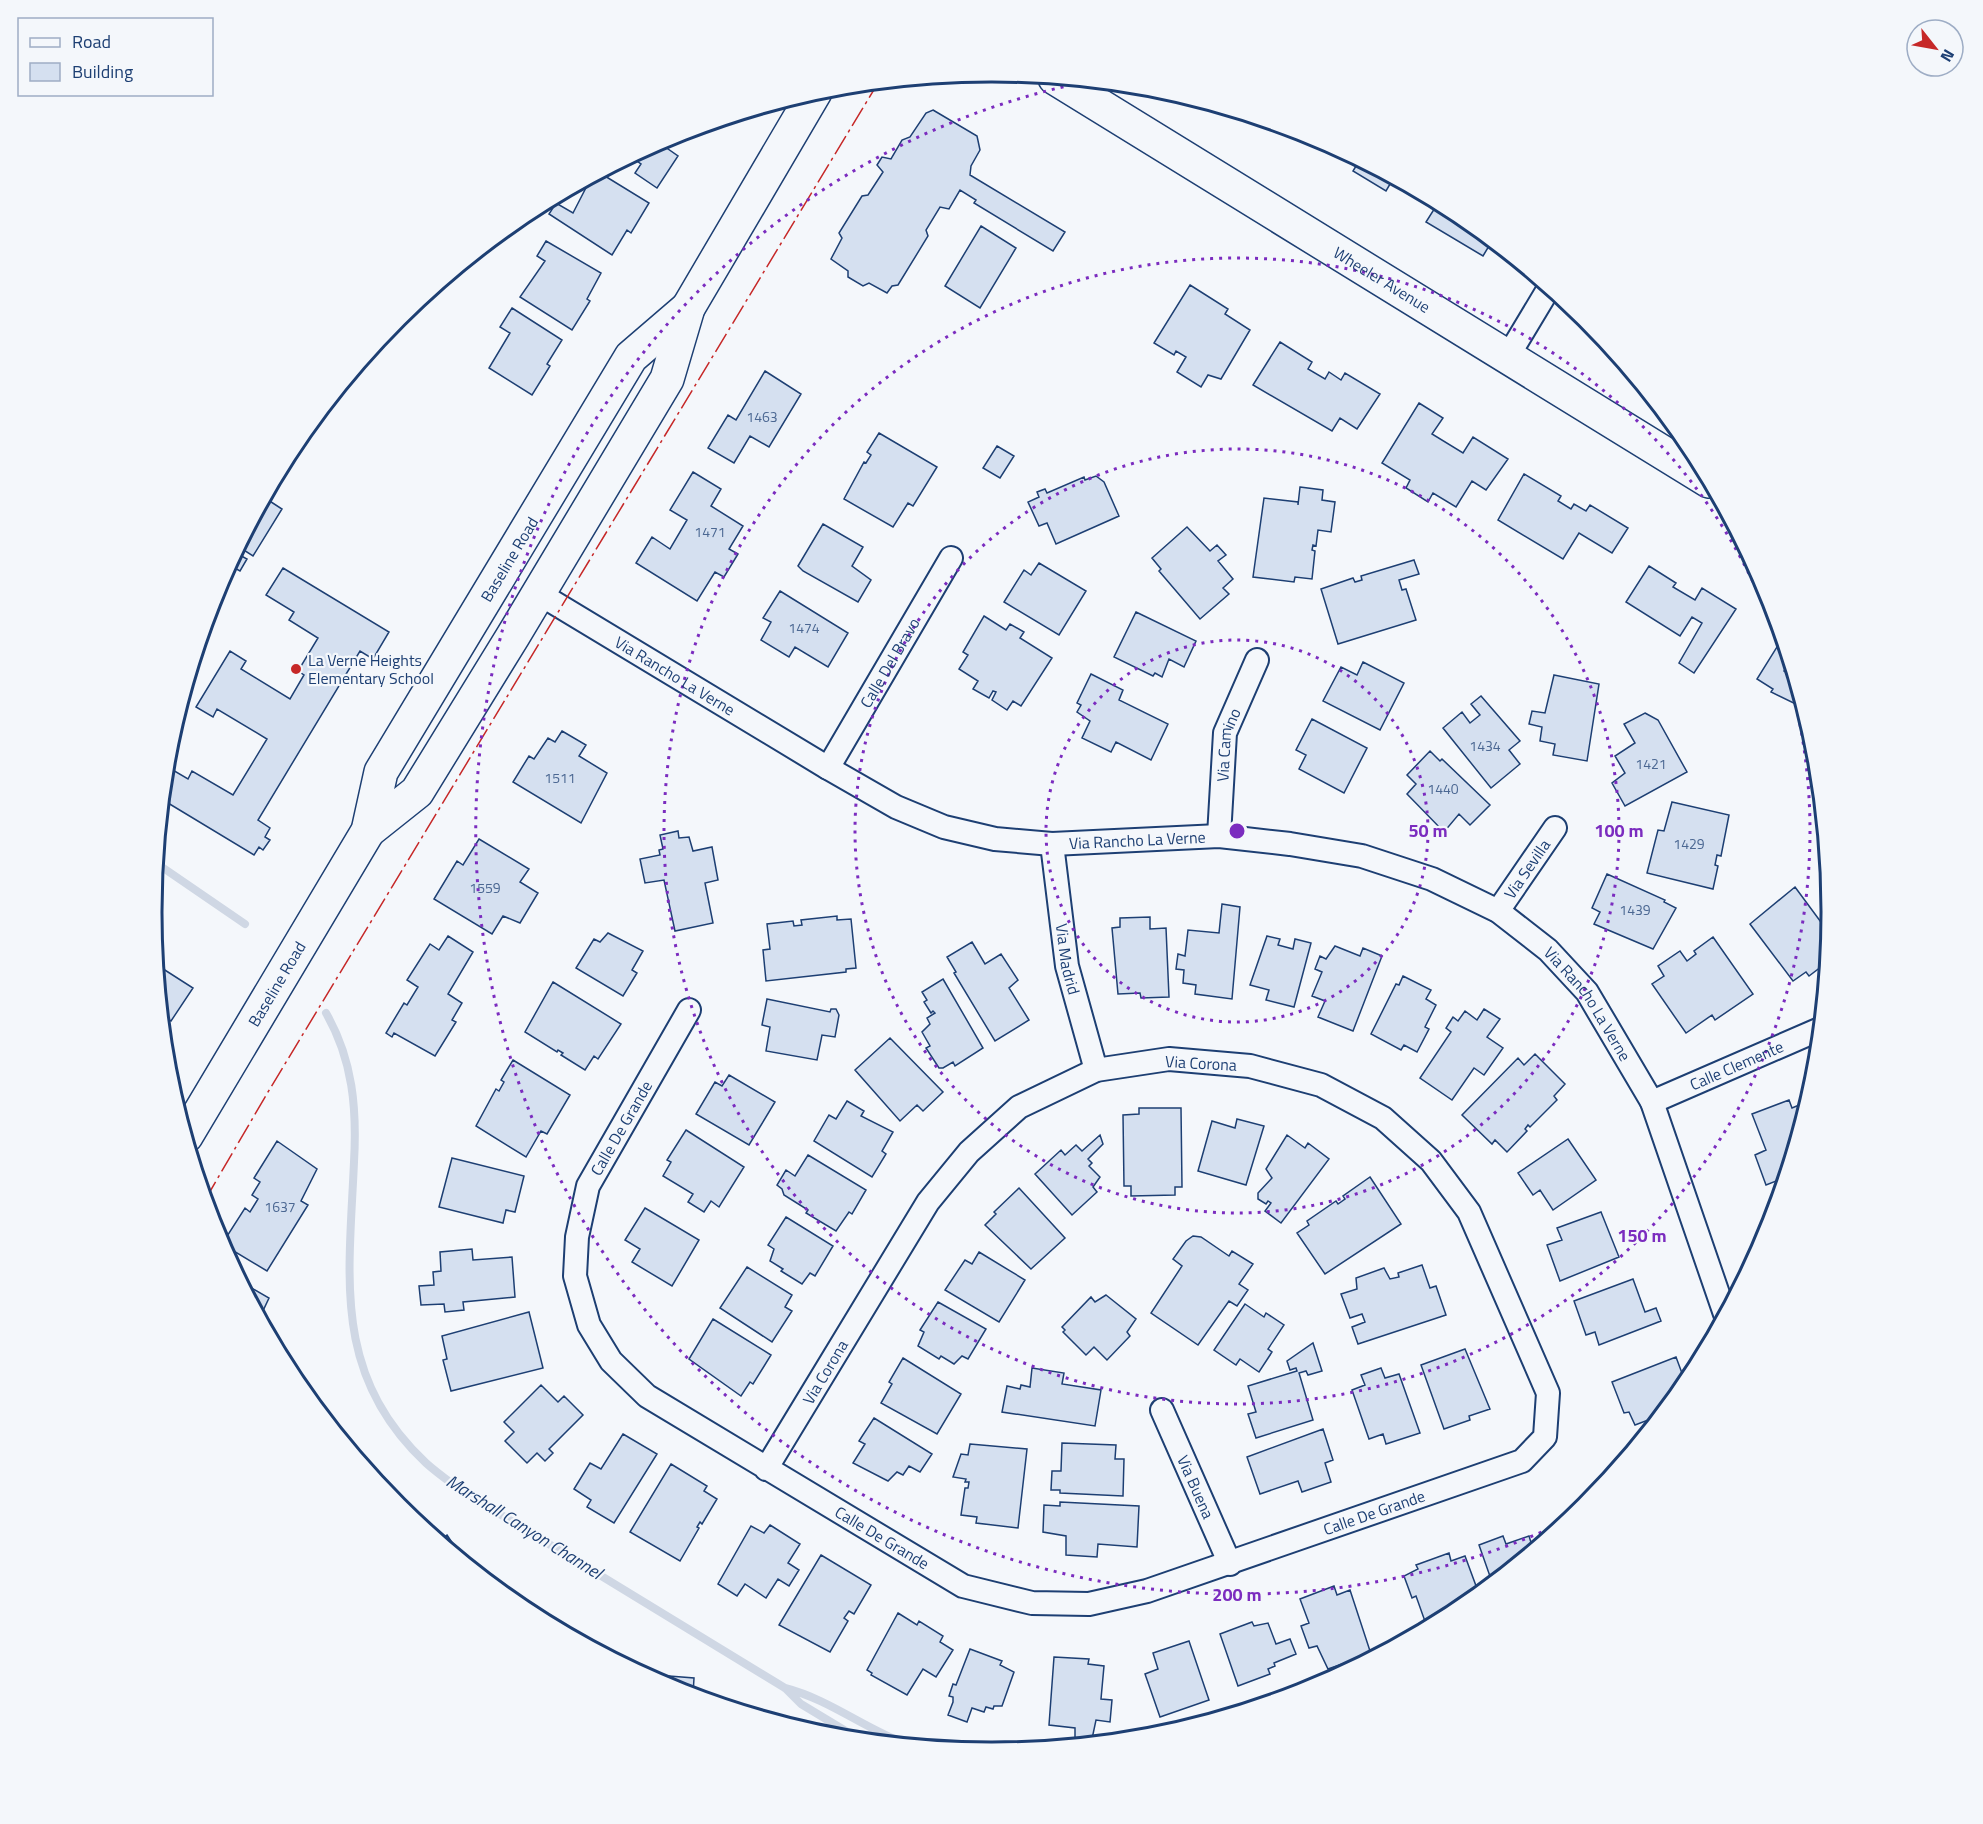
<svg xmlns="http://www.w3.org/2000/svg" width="1983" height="1824" viewBox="0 0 1983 1824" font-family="'Titillium Web',sans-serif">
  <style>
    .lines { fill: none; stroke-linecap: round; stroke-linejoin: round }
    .stream { stroke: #cfd7e4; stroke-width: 8 }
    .building { fill: #d5e0f0; stroke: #1d3f73; stroke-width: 1.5 }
    .street-casing { stroke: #1d3f73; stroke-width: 26 }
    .secondary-casing { stroke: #1d3f73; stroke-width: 36 }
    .primary-casing { stroke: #1d3f73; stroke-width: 36 }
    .street { stroke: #f4f7fb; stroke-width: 22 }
    .secondary { stroke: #f4f7fb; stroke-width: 33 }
    .primary { stroke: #f4f7fb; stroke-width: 33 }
    .power { stroke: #c62828; stroke-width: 1.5; stroke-dasharray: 21 4.5 3 4.5; stroke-linecap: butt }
    .ring { fill: none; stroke: #7b2cbf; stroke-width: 3; stroke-dasharray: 3 6 }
    .poi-dot { fill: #c62828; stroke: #f4f7fb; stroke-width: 2 }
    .labels { text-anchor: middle; stroke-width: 4.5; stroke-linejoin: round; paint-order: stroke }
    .number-label { font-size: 14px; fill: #4b6792 }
    .street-label { font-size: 16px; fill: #1d3f73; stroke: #f4f7fb }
    .poi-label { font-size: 16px; fill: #1d3f73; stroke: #f4f7fb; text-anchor: start }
    .water-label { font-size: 18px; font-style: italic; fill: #1d3f73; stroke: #f4f7fb }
    .rim { fill: none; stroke: #1d3f73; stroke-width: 3 }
    .centre { fill: #7b2cbf; stroke: #f4f7fb; stroke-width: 3 }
    .ring-label { font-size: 18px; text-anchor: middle; font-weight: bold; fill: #7b2cbf; stroke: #f4f7fb; stroke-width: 4.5; stroke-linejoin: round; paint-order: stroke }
  </style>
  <rect width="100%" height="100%" fill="#f4f7fb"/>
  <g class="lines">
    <path class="stream" d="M156 863 245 924
      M326 1013C353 1060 357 1109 354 1162 349 1278 332 1375 426 1463 437 1473 450 1482 462 1491L785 1688 801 1704 859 1739
      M785 1688C828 1699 864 1728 906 1744"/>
  </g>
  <path class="building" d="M933 110 977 136 980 150 971 166 970 175 1065 232 1053 251 974 203 976 200 960 190 949 209 940 207 926 230 928 236 898 285 892 286 887 293 869 283 863 286 848 277V271L831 259 842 238 839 233 862 196 868 195 883 172 877 165 882 157 891 159 902 140 910 137 926 113Z
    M658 142 678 156 657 188 635 173 641 164 631 157Z
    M1359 161 1393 179 1386 191 1353 171Z
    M600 173 649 203 631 233 627 230 612 255 549 214 556 203 573 213 591 178Z
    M1438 203 1458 214 1492 241 1483 256 1426 222Z
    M981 226 1016 248 980 308 945 286Z
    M546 241 601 273 587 299 590 301 572 330 520 297 545 261 537 256Z
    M1190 285 1228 309 1225 314 1250 330 1221 379 1208 375 1201 387 1177 372 1186 357 1176 351 1174 355 1154 343Z
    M512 308 562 340 547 364 550 366 532 395 489 368 510 333 500 327Z
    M1280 342 1312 362 1308 369 1325 379 1329 372 1341 380 1345 373 1380 394 1357 429 1340 418 1332 431 1253 385Z
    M765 371 801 394 769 447 750 436 734 463 708 448 728 415 736 420Z
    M1419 403 1443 418 1432 434 1463 453 1473 437 1508 459 1486 490 1472 481 1456 507 1433 493 1428 502 1406 488 1410 480 1382 463Z
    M879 433 937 467 913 506 908 503 893 527 844 499 864 462 866 463 871 455 867 452Z
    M997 446 1014 456 1000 478 983 468Z
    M693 472 721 489 711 506 743 526 729 549 738 554 724 577 715 572 697 601 636 563 652 537 670 549 687 520 670 510Z
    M1524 474 1561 496 1558 501 1571 509 1574 504 1586 511 1590 505 1628 528 1612 553 1579 533 1563 559 1498 520Z
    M1096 476 1104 482 1119 516 1056 544 1047 523 1039 526 1028 502 1039 497 1037 492 1045 489 1047 493 1084 477 1085 480Z
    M1300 487 1323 490 1322 500 1335 502 1331 532 1318 530 1316 546 1313 545 1312 550 1315 551 1312 579 1295 577 1294 582 1253 577 1264 498 1298 502V505Z
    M265 498 282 509 253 556 239 547Z
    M823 524 863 547 852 566 871 580 858 602 803 571 798 566Z
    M1187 527 1210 551 1217 545 1226 555 1218 561 1233 579 1223 588 1229 594 1200 619 1159 571 1161 569 1152 558Z
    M236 553 247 559 240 571 229 565Z
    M1414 560 1419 574 1399 580 1402 590 1406 589 1416 620 1338 644 1321 589 1353 578 1355 582 1362 580 1361 576Z
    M1039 563 1086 591 1059 635 1004 602 1024 570 1031 575Z
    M1649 566 1676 583 1673 587 1695 600 1702 588 1736 609 1694 673 1679 663 1702 623 1692 617 1680 636 1626 602Z
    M283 568 389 632 373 659 360 651 258 820 270 828 265 837 270 840 263 850 259 847 254 855 163 800 166 766 188 779 192 771 233 795 267 739 217 709 213 717 196 707 230 651 246 661 241 669 290 699 304 675 298 671 318 638 289 620 294 612 266 595Z
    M780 591 848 633 828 667 795 647 789 657 761 640 771 622 763 618Z
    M1136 612 1196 641 1184 667 1169 659 1162 677 1155 673 1153 676 1114 657Z
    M984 616 1006 630 1010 624 1024 632 1020 638 1052 658 1021 706 1013 701 1007 710 992 700 996 692 993 691 989 698 973 689 978 681 959 669 968 655 963 652Z
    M1782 639 1789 663 1784 671 1790 675 1792 671 1805 715 1799 711 1802 707 1771 692 1773 689 1757 679Z
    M1363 662 1404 683 1380 730 1323 701 1341 667 1357 675Z
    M1091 674 1123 690 1119 700 1168 724 1151 760 1116 742 1111 752 1082 738 1090 721 1077 712 1081 705 1077 703Z
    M1554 675 1599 684 1587 761 1553 755 1555 744 1540 741 1542 727 1529 724 1532 711 1545 713Z
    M1481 696 1520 741 1509 750 1520 764 1491 788 1443 728 1462 712 1470 723 1480 715 1471 704Z
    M1645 713 1658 720 1687 772 1625 806 1612 783 1625 773 1615 756 1635 743 1624 724Z
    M1312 719 1367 748 1344 793 1299 769 1306 755 1296 750Z
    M562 731 586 745 579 756 607 773 581 823 513 782 529 756 534 759 548 738 555 742Z
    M1430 751 1440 761 1442 759 1490 805 1470 825 1459 814 1444 832 1407 794 1416 784 1407 775Z
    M1672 802 1729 815 1721 856 1717 855 1715 865 1718 866 1713 889 1647 873 1658 830 1664 831Z
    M678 831 679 838 689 837 693 851 712 847 718 880 705 883 713 923 675 931 664 880 645 883 640 859 660 855 659 850 663 849 660 835Z
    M479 839 529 869 520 882 538 893 520 923 503 916 492 934 434 899 457 861 463 865Z
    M1607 874 1665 900 1664 902 1676 908 1653 949 1594 924 1600 912 1592 908Z
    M1795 887 1829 933 1826 963 1809 976 1806 972 1793 981 1750 924Z
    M1222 904 1240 907 1232 999 1195 994 1196 985 1183 983 1184 970 1176 969 1178 954 1185 956 1188 930 1219 933Z
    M837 916V920L851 919 856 968 846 969V972L766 981 763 950 770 949 767 924 793 921 794 926 802 925 801 920Z
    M1150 917V929L1166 928 1169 997 1141 998 1140 993 1118 994 1112 928 1120 927V918Z
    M608 933 643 951 632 970 637 973 623 996 576 968 594 939 600 942Z
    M448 936 473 952 448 994 462 1003 452 1020 456 1022 435 1056 394 1033 392 1037 386 1033 404 1003 407 1005 418 987 407 980 430 944 439 950Z
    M1267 936 1280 939 1278 945 1293 949 1295 939 1311 943 1294 1007 1266 1000 1269 990 1250 985Z
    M1713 937 1753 994 1715 1020 1712 1015 1686 1033 1652 984 1664 976 1658 966 1680 951 1687 961 1696 954 1694 951Z
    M972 942 985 964 1001 954 1018 980 1009 988 1029 1020 995 1041 954 973 956 972 947 957Z
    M1335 946 1360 956 1363 948 1382 956 1353 1031 1318 1017 1325 1001 1312 996 1322 972 1315 969 1320 956 1326 959Z
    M157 965 193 988 171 1021 162 1016Z
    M1403 976 1431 990 1426 999 1436 1005 1425 1027 1429 1029 1417 1052 1404 1045 1401 1050 1371 1034 1396 984 1399 985Z
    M943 979 983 1048 955 1066 953 1062 943 1068H939L926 1048 930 1046 922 1032 930 1024 927 1018 935 1013 933 1011 931 1013 924 1002 927 1000 922 992Z
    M553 982 621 1024 598 1059 594 1056 585 1070 561 1055 563 1053 558 1050 557 1052 525 1032Z
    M767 999 830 1012 831 1009H836L839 1015 835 1037 822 1035 817 1060 766 1051 770 1027 762 1025Z
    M1484 1009 1500 1019 1487 1037 1503 1048 1484 1075 1474 1068 1452 1100 1420 1078 1451 1032 1446 1028 1453 1017 1458 1021 1465 1011 1477 1020Z
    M890 1038 943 1092 923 1111 917 1105 900 1121 855 1070Z
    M1535 1054 1565 1084 1554 1096 1557 1100 1530 1127 1528 1125 1525 1129 1527 1131 1507 1152 1495 1140 1492 1144 1462 1115 1518 1058 1524 1065Z
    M513 1060 570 1095 547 1134 541 1131 526 1157 476 1126 496 1089 499 1091 504 1082 501 1080Z
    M729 1075 775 1102 749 1145 696 1114 715 1082 722 1086Z
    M1789 1100 1792 1108 1804 1103 1806 1107 1784 1178 1766 1185 1755 1155 1766 1150 1752 1114Z
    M847 1101 864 1111 861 1116 893 1132 882 1151 886 1154 872 1177 814 1141 829 1115 836 1119Z
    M1139 1108H1181L1182 1187H1175V1195L1131 1196V1186H1124L1123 1115 1139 1114Z
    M1237 1119 1264 1126 1246 1185 1198 1171 1212 1121 1235 1128Z
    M686 1130 744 1167 719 1207 711 1201 704 1212 688 1202 693 1194 663 1176 671 1162 667 1160Z
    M1100 1135 1103 1144 1088 1159 1092 1163 1089 1166 1100 1177 1093 1187 1097 1192 1072 1215 1035 1174 1061 1150 1065 1155 1076 1145 1082 1151Z
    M1287 1135 1305 1148 1308 1143 1329 1159 1281 1223 1265 1211 1271 1203 1268 1201 1266 1204 1258 1199V1193L1272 1178 1266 1169Z
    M1568 1139 1596 1180 1553 1210 1540 1190 1533 1195 1518 1173Z
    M277 1141 317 1169 301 1201 308 1205 267 1271 222 1244 245 1208 250 1212 258 1199 252 1195 260 1182 254 1178Z
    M808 1155 866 1190 852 1214 849 1212 836 1231 806 1213 808 1210 784 1195 782 1189 777 1185 786 1170 795 1176Z
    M452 1158 524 1176 515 1212 506 1210 503 1223 439 1207Z
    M1370 1177 1401 1224 1325 1274 1297 1233 1309 1225 1307 1221 1336 1201 1338 1204 1345 1199 1343 1196Z
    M1019 1188 1065 1238 1031 1269 985 1225 996 1214 994 1212Z
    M645 1208 699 1240 672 1286 632 1262 640 1249 625 1240Z
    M1601 1212 1619 1257 1560 1281 1547 1245 1562 1240 1557 1228Z
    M786 1217 833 1246 815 1276 810 1273 802 1284 781 1271 783 1269 770 1261 774 1249 768 1245Z
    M1193 1236 1201 1237 1229 1256 1232 1251 1253 1264 1239 1284 1248 1290 1237 1306 1229 1301 1198 1345 1151 1313 1182 1266 1173 1259 1186 1241Z
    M472 1249 473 1260 512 1257 515 1297 463 1302 464 1310 445 1312 444 1304 421 1305 419 1286 434 1285 433 1272 441 1271 440 1252Z
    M979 1252 1025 1280 999 1322 945 1290 965 1260 972 1264Z
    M1422 1265 1430 1288 1436 1286 1446 1315 1358 1344 1352 1327 1365 1322 1362 1314 1350 1318 1341 1294 1357 1289 1356 1278 1384 1268 1390 1279 1399 1277 1398 1273Z
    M747 1267 792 1295 785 1307 792 1311 772 1342 720 1308Z
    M1633 1279 1645 1312 1656 1308 1661 1321 1599 1345 1595 1332 1586 1335 1574 1301Z
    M241 1282 269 1298 260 1317Z
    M1106 1295 1136 1319 1127 1332 1130 1336 1107 1360 1094 1347 1086 1355 1063 1332 1065 1330 1062 1327 1091 1297 1095 1302Z
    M938 1302 986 1329 968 1359 962 1356 954 1364 941 1356 939 1359 918 1346 924 1332 920 1330Z
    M1245 1304 1264 1317 1266 1313 1284 1325 1268 1349 1272 1352 1259 1372 1240 1359 1236 1365 1214 1350Z
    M529 1312 543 1368 451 1391 443 1360 447 1359 442 1336Z
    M713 1319 771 1355 753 1384 750 1382 741 1396 689 1359Z
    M1313 1343 1322 1371 1308 1375 1306 1371 1299 1373 1313 1420 1256 1438 1248 1414 1256 1412 1248 1386 1297 1371 1296 1368 1290 1370 1287 1361Z
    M1465 1349 1490 1409 1469 1416 1470 1420 1444 1429 1421 1365Z
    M1676 1357 1686 1384 1670 1395 1672 1400 1664 1410 1657 1413 1659 1416 1635 1425 1629 1412 1624 1413 1612 1382Z
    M903 1358 961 1394 937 1434 881 1403 892 1384 889 1382Z
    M1032 1368 1064 1373 1062 1384 1101 1390 1095 1426 1002 1412 1007 1386 1020 1389 1021 1385 1030 1387Z
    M1381 1368 1385 1378 1399 1374 1420 1433 1386 1444 1383 1434 1369 1439 1352 1390 1365 1385 1361 1375Z
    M541 1385 558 1402 564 1396 583 1415 549 1449 553 1453 545 1461 537 1453 527 1463 505 1441 514 1432 504 1422Z
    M874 1418 932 1454 920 1472 909 1466 903 1475 897 1472 888 1481 853 1463 865 1444 859 1441Z
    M1323 1429 1333 1460 1325 1463 1331 1482 1302 1492 1298 1481 1260 1494 1247 1457Z
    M623 1434 657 1454 614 1523 587 1507 591 1500 574 1489 590 1463 601 1469Z
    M1062 1443 1116 1445 1115 1459H1124L1123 1496 1060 1493V1490H1051L1052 1471H1061Z
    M970 1444 1027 1449 1018 1528 976 1523 977 1517 961 1515 965 1488H968L969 1482H965L966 1479 953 1477 961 1454 968 1455Z
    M671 1464 707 1486 704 1491 717 1499 702 1524 700 1522 697 1527 699 1528 680 1561 630 1532Z
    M1060 1502 1139 1506 1137 1547 1098 1544 1097 1557 1066 1555V1536L1043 1532 1044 1505 1060 1506Z
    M770 1525 800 1544 788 1563 799 1570 789 1586 778 1579 766 1598 745 1584 737 1596 718 1584 751 1526 764 1533Z
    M447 1535 463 1559 440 1540Z
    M1503 1536 1506 1544 1529 1536 1533 1549 1492 1582 1479 1545Z
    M1449 1553 1451 1561 1465 1556 1479 1594 1466 1601 1467 1603 1458 1611 1427 1627 1416 1596 1412 1598 1404 1576 1418 1569 1416 1565Z
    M821 1555 871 1585 854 1614 849 1611 844 1618 848 1621 830 1652 779 1625Z
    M1334 1586 1337 1595 1350 1590 1371 1654 1328 1669 1317 1646 1309 1648 1301 1626 1309 1623 1300 1599Z
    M898 1613 917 1625 919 1621 943 1636 940 1642 953 1650 936 1677 923 1669 907 1695 871 1675 872 1673 867 1670Z
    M1252 1622 1254 1626 1268 1623 1276 1644 1290 1639 1296 1654 1274 1663 1275 1666 1268 1669 1270 1674 1238 1686 1220 1634Z
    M1189 1641 1209 1700 1160 1717 1145 1674 1158 1669 1153 1653Z
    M970 1649 1002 1661 1000 1665 1014 1672 1002 1706H994L993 1709 986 1707 984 1712 972 1708 967 1722 948 1715 953 1702V1697L949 1696 953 1684 956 1685Z
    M1054 1657 1089 1659 1088 1664 1104 1666 1101 1699 1112 1700 1110 1722 1096 1720 1092 1739 1075 1738V1728L1049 1725Z
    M669 1676 694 1678 693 1695 668 1687Z"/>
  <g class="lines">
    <defs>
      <g id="street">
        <path d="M1507 358 1549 288"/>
        <path id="s1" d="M538 593 828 768 896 807 944 827 995 839 1052 844 1219 836 1290 844 1362 856 1432 879 1498 911 1548 950 1587 992 1652 1102 1725 1314"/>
        <path id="s2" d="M828 768 951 558"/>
        <path id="s3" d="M1219 836 1225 733 1257 660"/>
        <path id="s4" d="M1052 844 1067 966 1096 1070"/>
        <path id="s5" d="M1498 911 1555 828"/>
        <path id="s6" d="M689 1010 588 1186 577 1237 575 1276 589 1325 611 1361 647 1396 963 1586 1032 1603 1089 1604 1147 1591 1522 1461 1545 1437 1548 1393 1469 1212 1431 1161 1383 1118 1321 1085 1250 1066 1169 1059 1096 1070 1019 1107 969 1152 928 1202 766 1469"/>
        <path id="s7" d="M1652 1102 1820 1029"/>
        <path id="s8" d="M1162 1410 1230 1564"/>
      </g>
      <g id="secondary">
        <path id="s9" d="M1055 78 1709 481"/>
      </g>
      <g id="primary">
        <path d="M368 831 417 792 513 636 667 379 688 308 815 92"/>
        <path id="s10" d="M186 1136 368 831 381 772 631 357 688 308"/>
      </g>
    </defs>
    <use href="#street" class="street-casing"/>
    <use href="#secondary" class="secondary-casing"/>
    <use href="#primary" class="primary-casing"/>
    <use href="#street" class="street"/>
    <use href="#secondary" class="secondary"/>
    <use href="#primary" class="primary"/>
    <path class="power" d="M205 1200 268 1092 878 83"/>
  </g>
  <g class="ring">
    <circle cx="1237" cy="831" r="191"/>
    <circle cx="1237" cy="831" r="382"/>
    <circle cx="1237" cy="831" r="573"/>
    <path d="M1566 1521A764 764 0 1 1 1085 82"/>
  </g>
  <circle class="poi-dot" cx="296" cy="669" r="6"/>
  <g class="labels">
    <g class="number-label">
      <text x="762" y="422">1463</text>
      <text x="710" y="537">1471</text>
      <text x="804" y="633">1474</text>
      <text x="1485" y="751">1434</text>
      <text x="1651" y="769">1421</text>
      <text x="560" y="783">1511</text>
      <text x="1443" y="794">1440</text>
      <text x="1689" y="849">1429</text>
      <text x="485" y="893">1559</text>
      <text x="1635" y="915">1439</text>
      <text x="280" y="1212">1637</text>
    </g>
    <g class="street-label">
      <text dy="6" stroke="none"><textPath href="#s9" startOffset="384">Wheeler Avenue</textPath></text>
      <text dy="6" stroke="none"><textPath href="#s10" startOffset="664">Baseline Road</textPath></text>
      <text dy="6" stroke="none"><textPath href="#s2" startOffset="122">Calle Del Bravo</textPath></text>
      <text dy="6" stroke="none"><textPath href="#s1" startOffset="160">Via Rancho La Verne</textPath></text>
      <text dy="6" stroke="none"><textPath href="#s3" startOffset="92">Via Camino</textPath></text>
      <text dy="6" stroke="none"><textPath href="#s1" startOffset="664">Via Rancho La Verne</textPath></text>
      <text dy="6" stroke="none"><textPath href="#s5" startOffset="51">Via Sevilla</textPath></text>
      <text dy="6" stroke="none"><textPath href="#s4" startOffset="116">Via Madrid</textPath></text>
      <text dy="6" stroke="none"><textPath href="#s10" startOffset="177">Baseline Road</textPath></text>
      <text dy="6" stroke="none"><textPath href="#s1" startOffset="1168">Via Rancho La Verne</textPath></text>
      <text transform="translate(1201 1063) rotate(3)" y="6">Via Corona</text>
      <text dy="6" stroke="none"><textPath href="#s7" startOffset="92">Calle Clemente</textPath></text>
      <text transform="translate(621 1128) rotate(-60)" y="6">Calle De Grande</text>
      <text transform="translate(825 1372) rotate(-59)" y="6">Via Corona</text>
      <text dy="6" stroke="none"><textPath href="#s8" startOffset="84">Via Buena</textPath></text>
      <text dy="6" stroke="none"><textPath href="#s6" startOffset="1234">Calle De Grande</textPath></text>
      <text dy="6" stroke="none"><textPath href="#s6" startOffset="712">Calle De Grande</textPath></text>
    </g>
    <g class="poi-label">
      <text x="308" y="666">La Verne Heights<tspan x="308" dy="18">Elementary School</tspan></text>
    </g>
    <g class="water-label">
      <text transform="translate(524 1527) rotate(32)" y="6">Marshall Canyon Channel</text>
    </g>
  </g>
  <path d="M0 0H1983V1824H0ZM991 82H992A829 829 0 0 1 1821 911V913A829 829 0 0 1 992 1742H991A829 829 0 0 1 162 913V911A829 829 0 0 1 991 82Z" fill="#f4f7fb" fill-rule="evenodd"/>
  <path class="rim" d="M991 82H992A829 829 0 0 1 1821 911V913A829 829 0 0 1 992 1742H991A829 829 0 0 1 162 913V911A829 829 0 0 1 991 82Z"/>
  <circle cx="1237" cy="831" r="9" class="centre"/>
  <g class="ring-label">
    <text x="1428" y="837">50 m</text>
    <text x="1619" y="837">100 m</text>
    <text x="1642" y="1242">150 m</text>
    <text x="1237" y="1601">200 m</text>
  </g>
  <rect x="18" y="18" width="195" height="78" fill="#f4f7fb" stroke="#9eadc5" stroke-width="1.5"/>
  <rect x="30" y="38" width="30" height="9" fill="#f4f7fb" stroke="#9eadc5" stroke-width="1.5"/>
  <text x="72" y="48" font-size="18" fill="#1d3f73">Road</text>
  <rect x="30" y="63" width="30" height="18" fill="#d5e0f0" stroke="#9eadc5" stroke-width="1.5"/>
  <text x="72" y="78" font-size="18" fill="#1d3f73">Building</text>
  <g transform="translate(1935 48) rotate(121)"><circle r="28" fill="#f4f7fb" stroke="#9eadc5" stroke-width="1.5"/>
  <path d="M0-4.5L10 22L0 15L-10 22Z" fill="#c62828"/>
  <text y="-9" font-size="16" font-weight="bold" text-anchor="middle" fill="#1d3f73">N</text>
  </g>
</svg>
